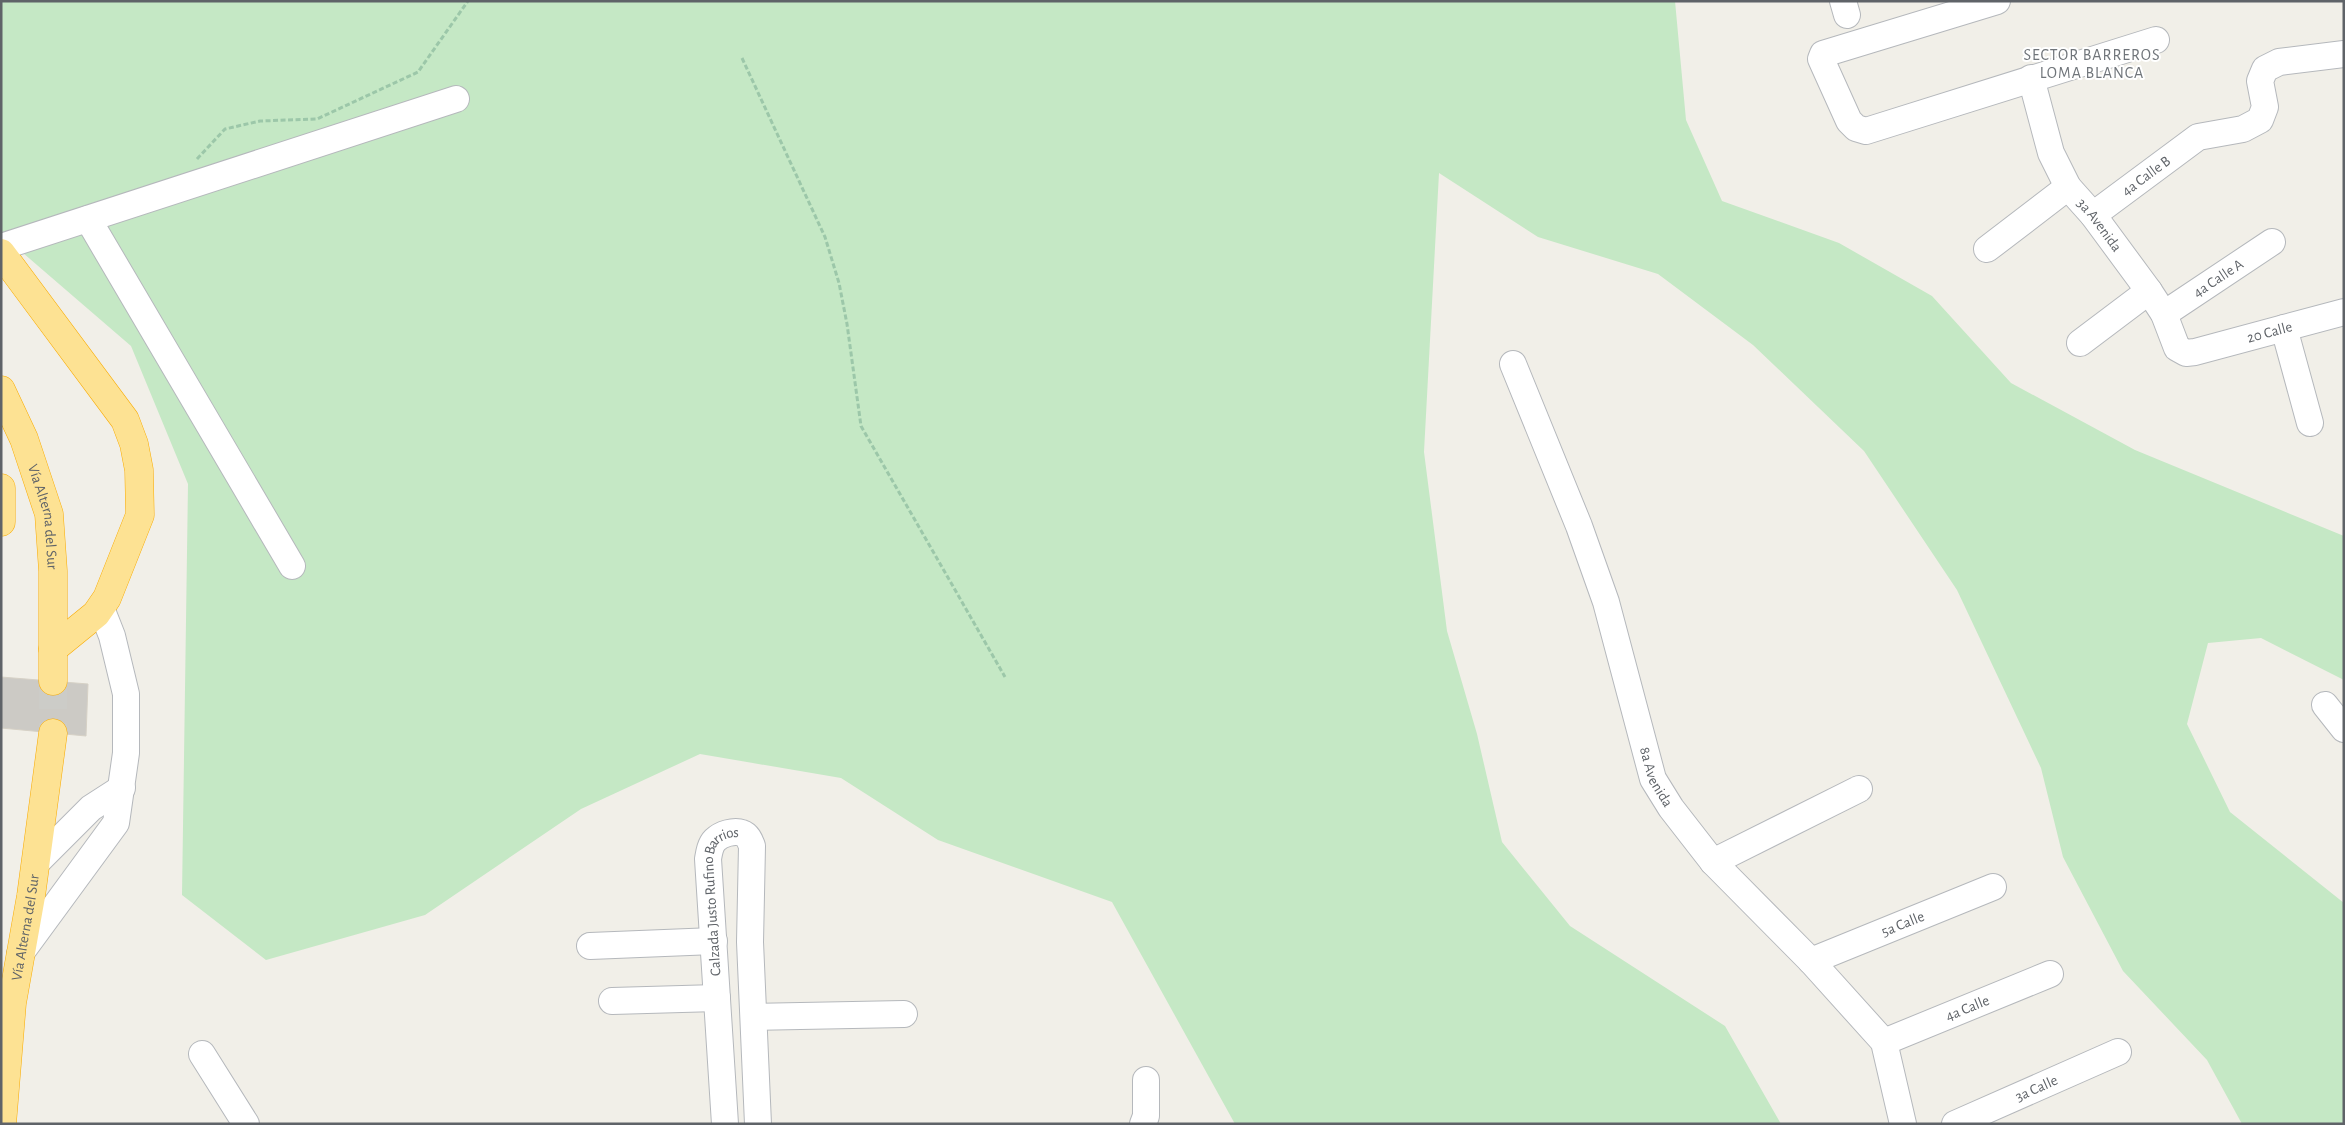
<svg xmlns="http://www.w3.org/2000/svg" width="2345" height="1125" viewBox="0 0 2345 1125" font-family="'Alegreya Sans',sans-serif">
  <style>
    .green { fill: #c5e8c5 }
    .building { fill: #cccac5; stroke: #d6d1c6 }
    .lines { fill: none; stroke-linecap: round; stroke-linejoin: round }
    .highway-tunnel { stroke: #ccccc8; stroke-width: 28; stroke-dasharray: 28 14; stroke-linecap: butt }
    .minor-casing { stroke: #b5b8bc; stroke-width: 28 }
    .highway-casing { stroke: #f9ab00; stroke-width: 29 }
    .path { stroke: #9cc7a9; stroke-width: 3; stroke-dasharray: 5 2.5; stroke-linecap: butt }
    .minor { stroke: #fff; stroke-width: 26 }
    .highway { stroke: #fde293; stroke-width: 28 }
    .labels { text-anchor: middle; stroke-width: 4; stroke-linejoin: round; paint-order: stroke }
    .street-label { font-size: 15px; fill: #5f6368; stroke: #fff }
    .neighbourhood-label { font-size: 16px; letter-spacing: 1px; fill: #70757a; stroke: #fff }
  </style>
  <rect width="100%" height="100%" fill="#f1efe8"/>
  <path class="green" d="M1 1H1675L1686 120 1722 201 1839 243 1932 296 2011 383 2135 450 2344 536V680L2261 638 2208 643 2187 724 2230 812 2344 903V1124H2242L2207 1060 2123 971 2063 857 2041 768 1957 590 1864 451 1753 345 1658 274 1538 237 1439 173 1424 452 1447 631 1477 734 1502 842 1570 926 1725 1026 1781 1124H1235L1112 902 938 840 841 778 700 754 581 809 425 915 266 960 182 895 188 484 131 346 1 234Z"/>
  <path class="building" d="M1 677 88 684 86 736 1 728Z"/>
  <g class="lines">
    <path class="highway-tunnel" d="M53 681V733"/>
    <defs>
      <g id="minor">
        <path d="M1843 1 1847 15"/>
        <path d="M1997 1 1823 54 1821 59 1849 121 1856 128 1866 131 2156 40"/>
        <path id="s1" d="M2031 78 2051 153 2068 187 2093 215 2149 291 2164 314 2177 348 2186 353 2195 352 2344 312"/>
        <path id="s2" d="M2093 215 2198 137 2243 129 2260 120 2265 107 2260 81 2265 69 2279 62 2344 54"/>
        <path d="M88 219 292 566"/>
        <path d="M1 247 456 99"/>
        <path d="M1987 249 2068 187"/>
        <path id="s3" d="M2164 314 2272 242"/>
        <path d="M2284 328 2310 423"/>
        <path d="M2080 343 2149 291"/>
        <path id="s4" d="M1513 364 1579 526 1606 602 1653 779 1671 808 1713 862 1811 961 1884 1042 1903 1124"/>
        <path d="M2325 705 2344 729"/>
        <path d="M1713 862 1859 789"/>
        <path d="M36 863 91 808 122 788"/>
        <path d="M590 946 714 941"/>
        <path d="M20 954 116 823 126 753V694L112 636 101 608"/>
        <path id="s5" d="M1811 961 1993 887"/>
        <path d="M612 1001 717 998"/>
        <path d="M754 1017 904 1014"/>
        <path id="s6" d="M1884 1042 2050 974"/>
        <path d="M202 1054 246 1124"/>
        <path id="s7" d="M725 1124 708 859C709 853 710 845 715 840 721 834 734 830 742 833 748 835 750 841 752 846L750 942 758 1124"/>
        <path d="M1143 1124 1146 1116V1080"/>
        <path id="s8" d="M1955 1124 2118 1052"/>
      </g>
      <g id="highway">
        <path d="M1 253 125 420 134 444 139 470 140 515 107 598 96 614 53 649"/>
        <path id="s9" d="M1 390 24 439 49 514 53 571V681"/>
        <path d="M1 488V522"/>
        <path id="s10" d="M2 1124 12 1003 31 896 53 733"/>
      </g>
    </defs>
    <use href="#minor" class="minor-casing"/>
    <use href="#highway" class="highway-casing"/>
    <path class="path" d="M742 58 825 237 839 283 847 324 861 426 1005 677
      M197 159 225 129 260 121 317 119 418 72 468 1"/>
    <use href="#minor" class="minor"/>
    <use href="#highway" class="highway"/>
  </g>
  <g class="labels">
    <g class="street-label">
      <text dy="5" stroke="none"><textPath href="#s2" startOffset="66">4a Calle B</textPath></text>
      <text dy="5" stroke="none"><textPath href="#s1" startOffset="165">3a Avenida</textPath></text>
      <text dy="5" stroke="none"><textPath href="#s3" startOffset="65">4a Calle A</textPath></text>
      <text dy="5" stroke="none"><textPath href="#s1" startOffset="408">20 Calle</textPath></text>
      <text dy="5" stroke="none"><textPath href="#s9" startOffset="135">Vía Alterna del Sur</textPath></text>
      <text dy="5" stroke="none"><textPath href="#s4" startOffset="438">8a Avenida</textPath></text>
      <text dy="5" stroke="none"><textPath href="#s7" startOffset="230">Calzada Justo Rufino Barrios</textPath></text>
      <text dy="5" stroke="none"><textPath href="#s5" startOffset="99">5a Calle</textPath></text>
      <text dy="5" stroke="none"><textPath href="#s10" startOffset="198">Vía Alterna del Sur</textPath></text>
      <text dy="5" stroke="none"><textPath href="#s6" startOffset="90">4a Calle</textPath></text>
      <text dy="5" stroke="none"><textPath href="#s8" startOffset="89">3a Calle</textPath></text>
    </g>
    <g class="neighbourhood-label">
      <text x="2092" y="60">SECTOR BARREROS<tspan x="2092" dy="18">LOMA BLANCA</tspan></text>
    </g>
  </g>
  <rect width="2345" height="1125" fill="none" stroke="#5f6368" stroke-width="5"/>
</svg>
